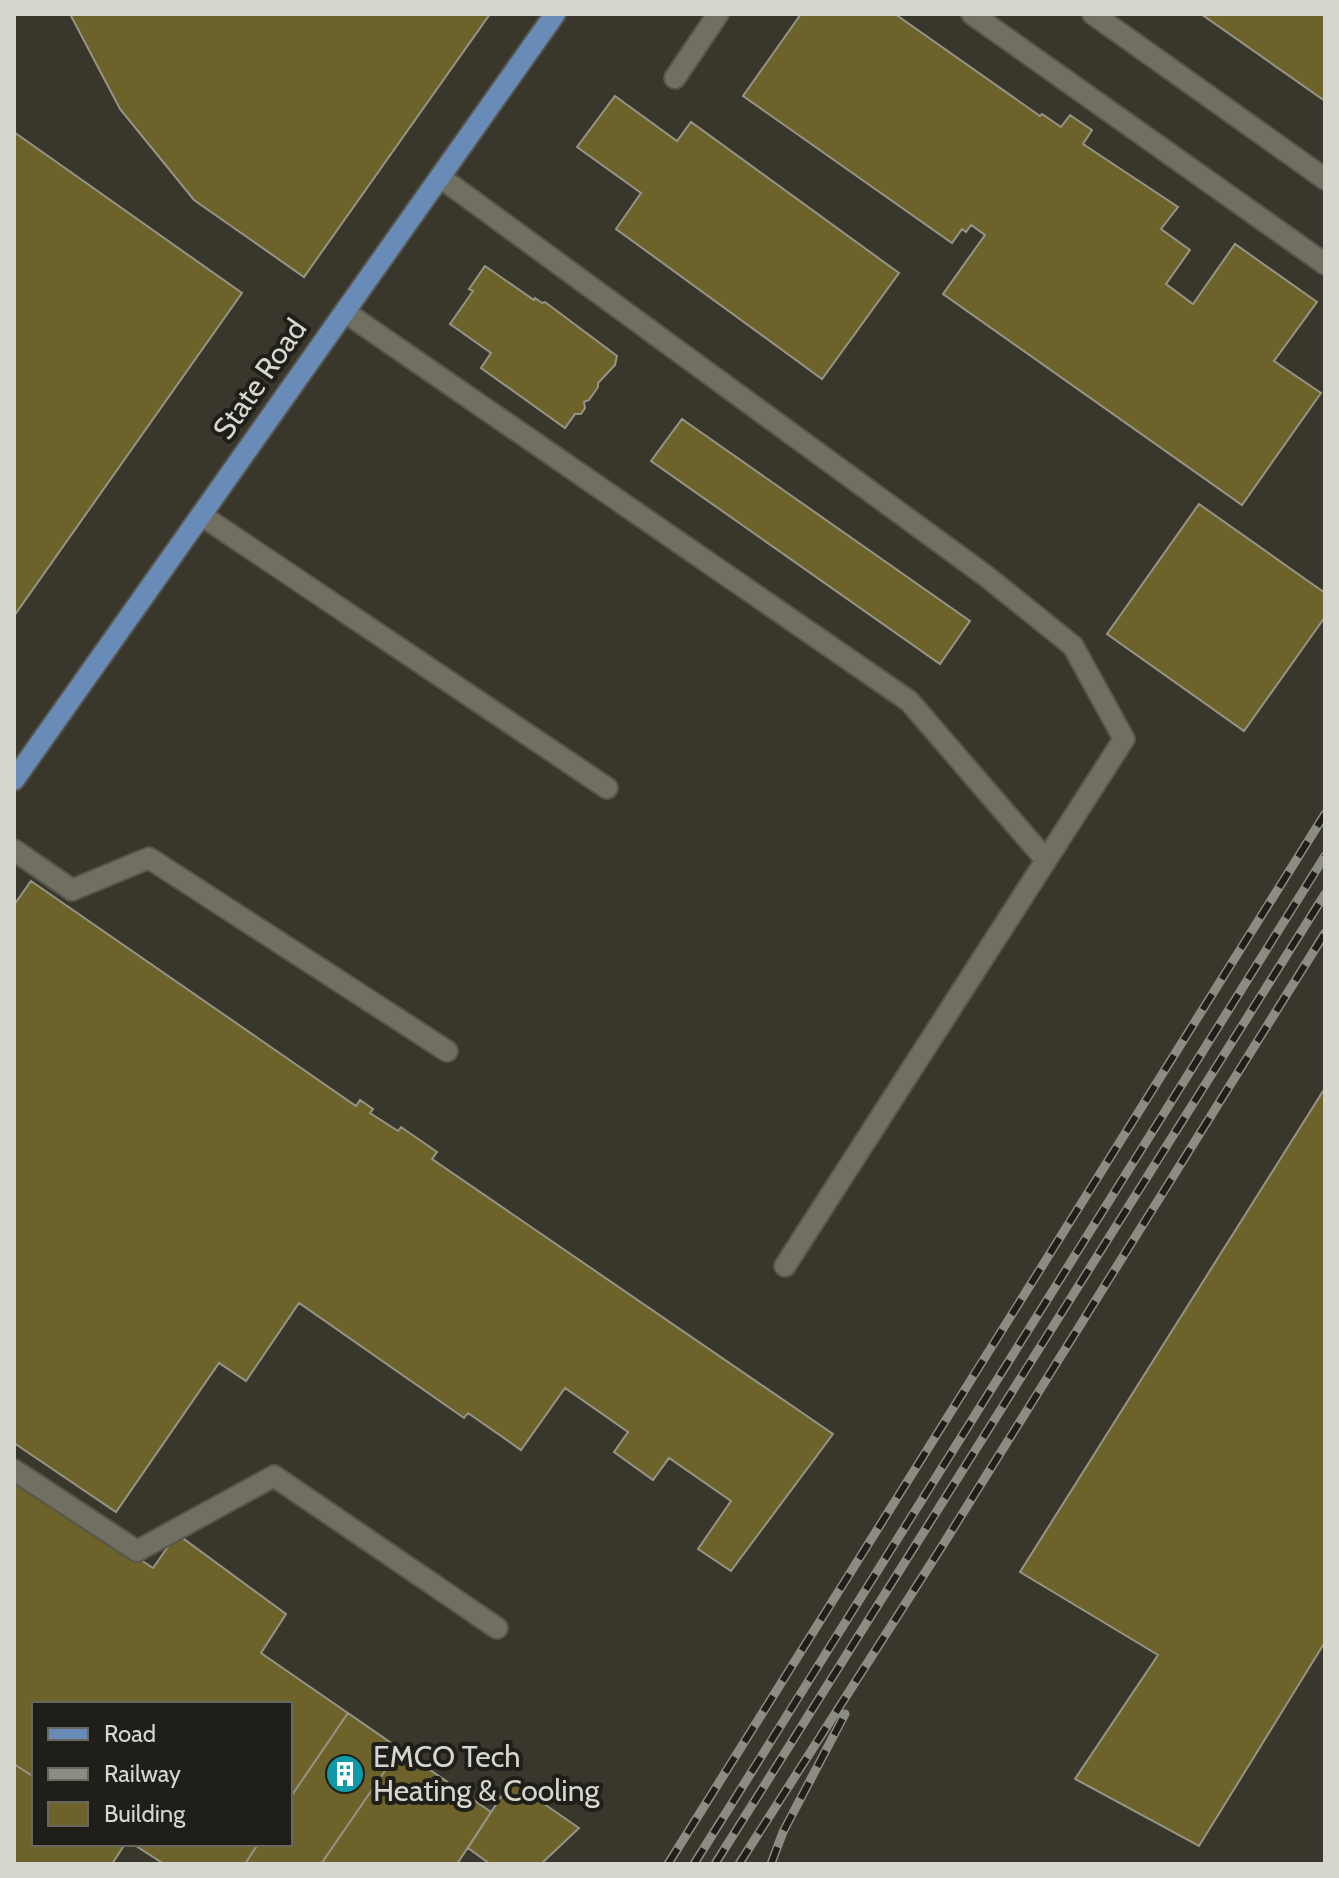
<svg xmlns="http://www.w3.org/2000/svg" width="1339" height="1878" viewBox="0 0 1339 1878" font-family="Cabin,sans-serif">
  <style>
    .building { fill: #6c622a; stroke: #969487; stroke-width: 2 }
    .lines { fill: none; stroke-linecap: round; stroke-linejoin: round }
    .minor-casing { stroke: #57554c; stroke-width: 24 }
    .major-casing { stroke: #57554c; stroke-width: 24 }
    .minor { stroke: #716f62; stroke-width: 20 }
    .major { stroke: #688bb8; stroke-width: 20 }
    .rail-casing { stroke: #8d8c83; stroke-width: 9 }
    .rail { stroke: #1f1e19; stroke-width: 6; stroke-dasharray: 18; stroke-linecap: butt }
    .labels { text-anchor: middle; stroke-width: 8; stroke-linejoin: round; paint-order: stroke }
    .street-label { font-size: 30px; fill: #d6d5ce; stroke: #1f1e19 }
    .poi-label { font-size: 30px; fill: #d6d5ce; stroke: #1f1e19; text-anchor: start }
  </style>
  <rect width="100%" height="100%" fill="#39372c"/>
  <path class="building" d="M70 14H490L304 277 194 200 120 109Z
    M801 14H895L1040 116 1042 114 1061 127 1070 115 1092 130 1083 144 1178 207 1161 229 1190 250 1166 284 1193 304 1235 244 1317 302 1274 361 1321 393 1242 505 943 294 985 235 971 225 966 232 962 229 952 243 743 96Z
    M1201 14H1325V101Z
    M615 96 677 141 691 122 899 273 822 379 616 229 641 193 577 147Z
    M14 132 242 293 14 616Z
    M485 266 534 300 535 298 542 303 545 302 617 356 615 365 598 383V387L589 400 584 402 585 408 581 414H575L565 428 481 368 491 353 450 324 473 291 469 289Z
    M682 419 970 621 940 664 651 461Z
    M1199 504 1325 593V617L1244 731 1107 634Z
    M31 881 356 1106 360 1100 373 1109 370 1113 398 1131 401 1127 437 1152 432 1159 833 1434 731 1571 698 1549 731 1501 669 1458 653 1480 614 1452 628 1432 565 1388 521 1450 468 1413 464 1418 299 1303 246 1381 219 1363 116 1512 14 1443V905Z
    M1325 1088V1642L1199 1846 1075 1779 1158 1655 1020 1572Z
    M14 1477 153 1568 177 1534 286 1614 261 1653 491 1812 457 1864H164L133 1844H290V1704H34V1777L14 1764Z
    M348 1713 400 1749 321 1864H245L258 1844H290V1798Z
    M14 1764 34 1777V1844H125L112 1864H14Z
    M511 1781 579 1828 541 1864H490L468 1848Z"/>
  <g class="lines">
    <defs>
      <path id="minor" d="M972 14 1325 264
        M1093 14 1325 179
        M675 78 718 14
        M440 177 986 576 1073 646 1124 739 785 1266
        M345 312 909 701 1046 860
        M201 515 607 788
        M14 850 72 890 149 858 447 1051
        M14 1470 137 1551 274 1476 497 1628"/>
      <path id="major" d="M14 780 555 14"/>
    </defs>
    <use href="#minor" class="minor-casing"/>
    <use href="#major" class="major-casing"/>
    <use href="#minor" class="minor"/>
    <use href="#major" class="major"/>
    <defs>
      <path id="rail" d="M668 1864 1325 814
        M694 1864 1325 856
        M715 1864 1325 894
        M739 1864 946 1540 1325 933
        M771 1864 783 1832 845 1714"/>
    </defs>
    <use href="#rail" class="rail-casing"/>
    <use href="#rail" class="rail"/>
  </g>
  <defs>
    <symbol id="building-disc" viewBox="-11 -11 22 22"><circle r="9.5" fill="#0f9aa8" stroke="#1f1e19"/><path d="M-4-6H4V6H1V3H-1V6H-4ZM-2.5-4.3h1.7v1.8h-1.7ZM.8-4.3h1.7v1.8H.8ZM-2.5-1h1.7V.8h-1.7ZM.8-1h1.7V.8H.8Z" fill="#fff"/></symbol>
  </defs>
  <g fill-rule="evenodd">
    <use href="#building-disc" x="323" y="1752" width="44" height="44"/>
  </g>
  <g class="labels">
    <g class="street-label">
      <text transform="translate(260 379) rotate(-55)" y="10">State Road</text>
    </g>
    <g class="poi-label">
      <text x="373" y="1767">EMCO Tech<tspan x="373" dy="34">Heating &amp; Cooling</tspan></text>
    </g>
  </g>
  <rect width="1339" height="1878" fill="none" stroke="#d6d5ce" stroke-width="32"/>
  <rect x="32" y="1702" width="260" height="144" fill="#1f1e19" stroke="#686761" stroke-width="2"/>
  <rect x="48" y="1728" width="40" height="12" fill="#688bb8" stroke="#686761" stroke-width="2"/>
  <text x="104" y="1742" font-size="24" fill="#d6d5ce">Road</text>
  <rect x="48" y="1768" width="40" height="12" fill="#8d8c83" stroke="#686761" stroke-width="2"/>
  <text x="104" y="1782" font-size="24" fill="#d6d5ce">Railway</text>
  <rect x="48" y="1802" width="40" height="24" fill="#6c622a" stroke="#686761" stroke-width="2"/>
  <text x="104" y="1822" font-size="24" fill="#d6d5ce">Building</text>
</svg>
